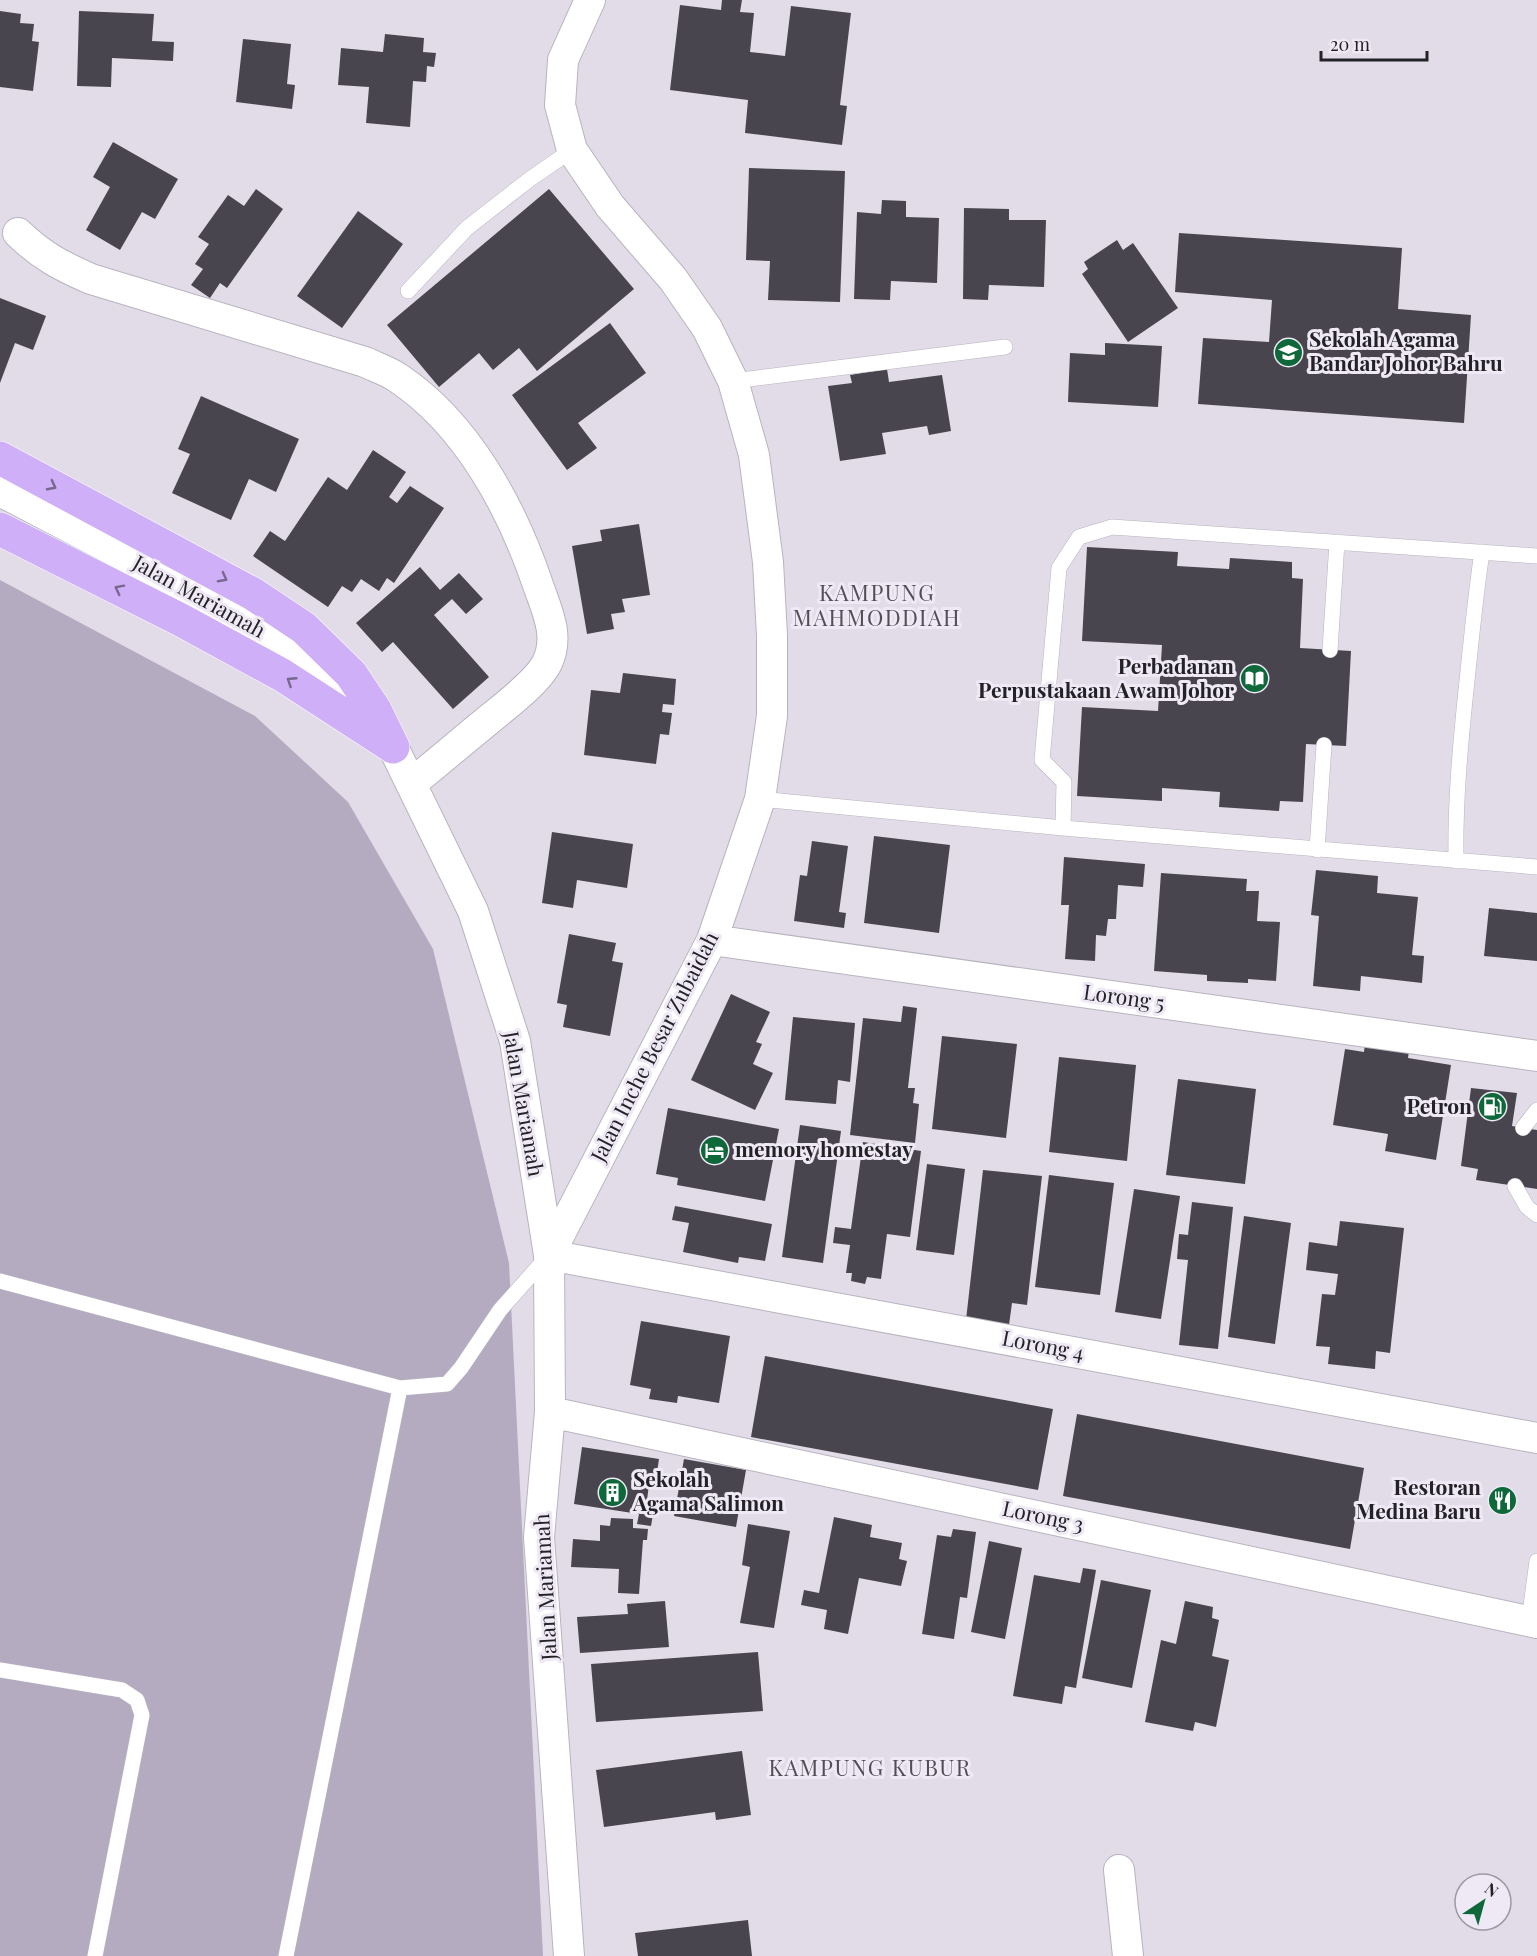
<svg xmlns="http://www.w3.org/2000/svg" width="1537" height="1956" viewBox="0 0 1537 1956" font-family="'Playfair Display',serif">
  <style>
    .green { fill: #b5abc1 }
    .building { fill: #49454e }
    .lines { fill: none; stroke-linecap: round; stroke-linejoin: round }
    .lane-casing { stroke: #b8b4bf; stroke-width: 16 }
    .street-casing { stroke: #b8b4bf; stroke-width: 32 }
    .highway-casing { stroke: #fff; stroke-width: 34 }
    .lane { stroke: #fff; stroke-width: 15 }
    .street { stroke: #fff; stroke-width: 30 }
    .highway { stroke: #cfaff7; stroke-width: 33 }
    .oneway { stroke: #79688e }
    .labels { text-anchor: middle; stroke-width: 6; stroke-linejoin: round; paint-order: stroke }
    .poi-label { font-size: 21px; font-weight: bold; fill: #232226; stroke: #eee9f5; text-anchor: start }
    .street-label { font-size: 21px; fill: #232226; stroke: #eee9f5 }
    .neighbourhood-label { font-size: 22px; letter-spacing: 1.5px; fill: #524e58; stroke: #eee9f5 }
  </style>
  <rect width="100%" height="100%" fill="#e1dce8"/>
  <path class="green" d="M0 580 255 716 348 802 433 949 509 1263 543 1956H0Z"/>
  <path class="building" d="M722 0H742L740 12 754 13 750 52 785 56 791 6 851 13 840 105 847 106 842 145 745 133 748 100 670 90 680 5 721 10Z
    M0 11 21 14 20 23 34 24 32 41 39 42 33 91 0 87Z
    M79 11 154 14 152 41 174 42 173 61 112 58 111 87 77 86Z
    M385 34 424 38 423 52 436 53 434 67 427 66 426 82 413 81 410 127 366 123 369 87 338 85 341 48 383 52Z
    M243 39 291 44 287 84 295 85 292 109 236 102Z
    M113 142 178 179 155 219 142 212 120 250 86 230 110 187 93 177Z
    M749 168 845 171 840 302 768 300 770 261 746 260Z
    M256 189 283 209 227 288 220 283 210 298 191 285 203 269 195 264 209 244 198 237 228 195 244 206Z
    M549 189 634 289 537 371 519 348 493 370 479 353 439 387 387 325Z
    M882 200 906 201V217L939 218 937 283 891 281 890 300 854 299 857 212 881 214Z
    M964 208 1009 209V220H1046L1044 287 989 285 988 300 963 299Z
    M358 211 403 244 342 328 297 296Z
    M1179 233 1402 248 1398 309 1471 315 1464 423 1198 404 1203 338 1269 342 1272 300 1175 292Z
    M1117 240 1123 250 1133 243 1178 308 1128 342 1082 274 1088 269 1084 262Z
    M0 298 46 316 33 350 15 343 0 383Z
    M610 323 646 373 578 423 597 448 567 470 512 395Z
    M1105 343 1162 346 1158 407 1068 402 1070 353 1105 355Z
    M887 369 889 382 942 375 951 431 929 435 927 426 882 433 886 454 840 461 828 386 852 383 850 375Z
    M201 396 299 439 276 492 249 479 231 520 172 493 190 454 178 449Z
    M373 450 406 472 389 497 397 503 410 486 444 508 394 583 387 578 379 591 361 579 352 592 342 586 328 607 253 556 270 531 285 541 328 477 347 490Z
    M639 524 650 595 622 599 625 612 611 614 614 629 587 634 572 546 602 541 600 530Z
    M1087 547 1178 552 1177 566 1229 569 1230 558 1292 562V578L1303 579 1300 648 1351 651 1346 746 1306 744 1303 802 1280 801 1279 811 1219 807 1220 792 1162 788V801L1077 796 1082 707 1158 711 1162 645 1082 641Z
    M420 567 440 590 459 573 483 599 466 614 452 599 434 615 489 677 453 709 393 642 382 652 356 623Z
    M623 673 676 679 674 705 663 704 662 712 672 713 669 735 660 734 656 764 584 755 591 690 620 693Z
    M552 832 633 844 627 888 577 880 573 908 542 903Z
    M874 836 950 845 939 933 864 923Z
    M812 841 848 846 839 912 846 913 844 928 794 921 800 875 807 876Z
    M1064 857 1145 864 1143 887 1118 885 1116 919H1108L1106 936 1096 935 1095 961 1065 959 1069 905H1061Z
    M1316 870 1378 876 1377 893 1418 897 1412 955 1424 956 1422 983 1361 976 1360 991 1313 986 1319 916 1311 915Z
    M1161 873 1247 879 1246 891H1259L1257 921 1280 922 1276 981 1248 979V983L1207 981V975L1154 971Z
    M1489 908 1537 913V961L1484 956Z
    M569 934 616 943 612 961 623 963 610 1036 563 1027 567 1005 557 1003Z
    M731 994 770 1012 756 1042 762 1044 753 1064 773 1073 755 1110 691 1080Z
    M903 1006 917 1008 908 1088H915L913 1103 919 1104 915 1143 850 1135 863 1018 901 1022Z
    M793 1017 855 1023 850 1082 838 1080 836 1104 785 1100Z
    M942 1036 1017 1044 1006 1138 932 1129Z
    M1366 1036 1410 1043 1408 1058 1451 1065 1436 1160 1385 1151 1388 1134 1333 1125 1345 1049 1364 1052Z
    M1059 1057 1136 1065 1127 1161 1049 1152Z
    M1178 1079 1256 1089 1245 1184 1166 1175Z
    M1471 1088 1517 1093 1512 1126 1537 1130V1189L1476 1180 1478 1169 1461 1166Z
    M668 1108 779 1129 765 1201 677 1185 678 1178 656 1174Z
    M800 1125 841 1131 823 1263 782 1257Z
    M863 1142 921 1151 910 1237 887 1234 881 1279 867 1277 865 1284 851 1281 852 1273H846L850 1245 833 1243 835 1227 851 1229Z
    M927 1164 965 1169 954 1255 916 1250Z
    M983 1170 1042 1176 1027 1305 1012 1303 1009 1325 966 1320Z
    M1049 1175 1114 1183 1100 1295 1035 1287Z
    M1134 1189 1180 1196 1161 1319 1115 1312Z
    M1192 1202 1233 1207 1218 1349 1179 1345 1188 1260 1177 1259 1179 1234 1188 1235Z
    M675 1206 772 1224 765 1261 739 1257 738 1263 683 1252 689 1223 672 1220Z
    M1244 1216 1291 1223 1275 1344 1228 1337Z
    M1340 1221 1404 1228 1390 1353 1376 1351 1375 1369 1328 1364 1330 1347 1316 1346 1322 1294 1335 1295 1338 1274 1306 1270 1309 1242 1337 1246Z
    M641 1321 730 1336 719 1403 678 1396 677 1403 649 1399 651 1389 630 1385Z
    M765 1356 1053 1409 1038 1490 751 1437Z
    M1077 1414 1364 1468 1350 1549 1063 1496Z
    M582 1447 659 1459 656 1479 650 1478 646 1507 654 1508 651 1526 637 1524 639 1514 574 1504Z
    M684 1459 746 1470 736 1527 674 1516Z
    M834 1517 872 1525 870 1537 902 1543 899 1559 907 1561 901 1586 859 1578 848 1634 824 1629 827 1610 801 1605 804 1590 819 1593Z
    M611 1518 633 1519V1528L648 1529 647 1540H643L639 1594 618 1593 619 1569 571 1567 573 1539 600 1541V1525L610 1526Z
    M748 1524 790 1531 774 1628 740 1623 750 1567 742 1565Z
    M953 1529 976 1532 967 1598 960 1597 954 1639 922 1634 937 1535 951 1537Z
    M989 1541 1022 1548 1005 1639 971 1632Z
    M1083 1568 1096 1570 1076 1688 1065 1686 1062 1704 1013 1696 1034 1575 1080 1583Z
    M1101 1580 1151 1590 1132 1688 1082 1678Z
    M665 1601 669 1647 580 1653 577 1617 628 1614 627 1604Z
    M1185 1601 1213 1607 1212 1618 1219 1620 1212 1656 1229 1660 1216 1727 1195 1722 1193 1731 1145 1722 1161 1640 1176 1644Z
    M758 1652 763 1711 596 1722 591 1664Z
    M742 1751 751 1815 716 1820 715 1812 604 1827 596 1770Z
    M748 1920 752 1956H638L635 1933Z"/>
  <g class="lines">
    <defs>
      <path id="lane" d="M408 291 467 228 530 179 572 150
        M733 381 1005 347
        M1330 650 1337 542
        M760 799 1063 828 1537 867
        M1063 828 1064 782 1042 760 1059 568 1079 537 1112 527 1537 556
        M1317 850 1324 745
        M1456 861C1455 804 1460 748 1466 690 1471 644 1475 598 1482 552
        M1523 1128 1537 1110
        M1515 1186 1527 1207 1537 1215
        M0 1281 400 1388 447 1384 461 1368 500 1310 547 1257
        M1529 1621 1537 1561
        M0 1670 122 1690 137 1700 142 1715 95 1956
        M286 1956 400 1388"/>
      <path id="street" d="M18 233C42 256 61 266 91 279L365 362C375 367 388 371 398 378 467 424 512 508 538 585 547 611 560 636 547 663 538 681 508 704 492 717 465 739 438 762 411 784
        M0 491 258 626 315 669 393 747 473 911 515 1041 549 1255 550 1412 539 1537 569 1956
        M712 940 1537 1056
        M549 1255 712 940 760 799 772 716V636L768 562 754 455 733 381 707 328 673 279 610 206 572 150 560 105 563 60 590 0
        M549 1255 1537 1438
        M550 1412 1537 1623
        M1119 1870 1128 1956"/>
      <path id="highway" d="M0 458 253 594 304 628 351 674 375 710 393 747
        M0 529 181 620 282 675 393 747"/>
    </defs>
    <use href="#lane" class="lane-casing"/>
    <use href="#street" class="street-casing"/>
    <use href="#highway" class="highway-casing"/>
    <use href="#lane" class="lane"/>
    <use href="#street" class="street"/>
    <use href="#highway" class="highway"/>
  </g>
  <defs><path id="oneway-chevron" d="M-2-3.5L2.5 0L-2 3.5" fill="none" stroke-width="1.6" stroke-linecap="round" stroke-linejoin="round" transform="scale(1.5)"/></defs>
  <g class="oneway">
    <use href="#oneway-chevron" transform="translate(52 486) rotate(28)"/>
    <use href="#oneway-chevron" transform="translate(223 578) rotate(28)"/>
    <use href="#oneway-chevron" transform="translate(119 589) rotate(-153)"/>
    <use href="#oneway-chevron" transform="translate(291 681) rotate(-147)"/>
  </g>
  <defs>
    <symbol id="school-disc" viewBox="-11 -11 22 22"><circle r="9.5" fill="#0e683a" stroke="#eee9f5"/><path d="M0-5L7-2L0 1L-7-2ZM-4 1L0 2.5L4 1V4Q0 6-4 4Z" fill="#fff"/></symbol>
    <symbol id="library-disc" viewBox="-11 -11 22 22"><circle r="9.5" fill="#0e683a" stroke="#eee9f5"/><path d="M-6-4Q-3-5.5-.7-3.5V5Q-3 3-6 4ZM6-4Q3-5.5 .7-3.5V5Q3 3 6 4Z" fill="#fff"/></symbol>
    <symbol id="fuel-disc" viewBox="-11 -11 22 22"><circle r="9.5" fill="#0e683a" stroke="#eee9f5"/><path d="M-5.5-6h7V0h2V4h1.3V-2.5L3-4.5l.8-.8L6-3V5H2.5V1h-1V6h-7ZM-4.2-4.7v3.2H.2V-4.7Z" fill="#fff"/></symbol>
    <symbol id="hotel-disc" viewBox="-11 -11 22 22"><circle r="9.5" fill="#0e683a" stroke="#eee9f5"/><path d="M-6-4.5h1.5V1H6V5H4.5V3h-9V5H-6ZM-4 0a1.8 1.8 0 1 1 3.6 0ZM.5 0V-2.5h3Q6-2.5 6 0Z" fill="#fff"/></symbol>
    <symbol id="building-disc" viewBox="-11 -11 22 22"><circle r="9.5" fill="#0e683a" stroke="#eee9f5"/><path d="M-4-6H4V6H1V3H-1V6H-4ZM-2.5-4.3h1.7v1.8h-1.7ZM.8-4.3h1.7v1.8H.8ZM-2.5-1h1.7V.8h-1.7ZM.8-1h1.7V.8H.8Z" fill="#fff"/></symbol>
    <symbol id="restaurant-disc" viewBox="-11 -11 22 22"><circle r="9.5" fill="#0e683a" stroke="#eee9f5"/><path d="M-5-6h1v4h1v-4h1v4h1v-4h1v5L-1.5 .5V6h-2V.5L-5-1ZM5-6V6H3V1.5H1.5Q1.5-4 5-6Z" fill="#fff"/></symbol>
  </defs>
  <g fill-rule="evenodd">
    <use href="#school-disc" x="1272" y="336" width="33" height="33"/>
    <use href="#library-disc" x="1238" y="662" width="33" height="33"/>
    <use href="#fuel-disc" x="1476" y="1090" width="33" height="33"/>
    <use href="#hotel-disc" x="698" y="1134" width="33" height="33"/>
    <use href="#building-disc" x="596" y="1476" width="33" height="33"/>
    <use href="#restaurant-disc" x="1486" y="1484" width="33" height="33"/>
  </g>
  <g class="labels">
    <g class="poi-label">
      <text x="1309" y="347">Sekolah Agama<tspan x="1309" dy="24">Bandar Johor Bahru</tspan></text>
      <text x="1234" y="674" text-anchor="end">Perbadanan<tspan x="1234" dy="24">Perpustakaan Awam Johor</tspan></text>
      <text x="1472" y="1114" text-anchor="end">Petron</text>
      <text x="735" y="1157">memory homestay</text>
      <text x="633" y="1487">Sekolah<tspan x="633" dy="24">Agama Salimon</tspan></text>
      <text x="1481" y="1495" text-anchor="end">Restoran<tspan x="1481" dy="24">Medina Baru</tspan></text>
    </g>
    <g class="street-label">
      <text transform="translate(199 597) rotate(29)" y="7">Jalan Mariamah</text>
      <text transform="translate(1124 998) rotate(8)" y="7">Lorong 5</text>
      <text transform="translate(655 1047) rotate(-63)" y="7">Jalan Inche Besar Zubaidah</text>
      <text transform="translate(523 1104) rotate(80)" y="7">Jalan Mariamah</text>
      <text transform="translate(1043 1346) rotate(11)" y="7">Lorong 4</text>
      <text transform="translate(1043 1517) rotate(12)" y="7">Lorong 3</text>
      <text transform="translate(546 1587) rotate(-93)" y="7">Jalan Mariamah</text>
    </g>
    <g class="neighbourhood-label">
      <text x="877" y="601">KAMPUNG<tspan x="877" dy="25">MAHMODDIAH</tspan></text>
      <text x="870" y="1776">KAMPUNG KUBUR</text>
    </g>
  </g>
  <g transform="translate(1483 1902) rotate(36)"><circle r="28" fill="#eee9f5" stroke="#9d99a2" stroke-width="1.5"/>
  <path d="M0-4.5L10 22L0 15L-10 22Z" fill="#0e683a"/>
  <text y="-9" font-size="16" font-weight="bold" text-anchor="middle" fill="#232226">N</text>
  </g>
  <path d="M1321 51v9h106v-9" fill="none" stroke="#232226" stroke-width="3"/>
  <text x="1330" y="51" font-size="18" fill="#232226" stroke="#eee9f5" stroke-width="4.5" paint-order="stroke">20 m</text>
</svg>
